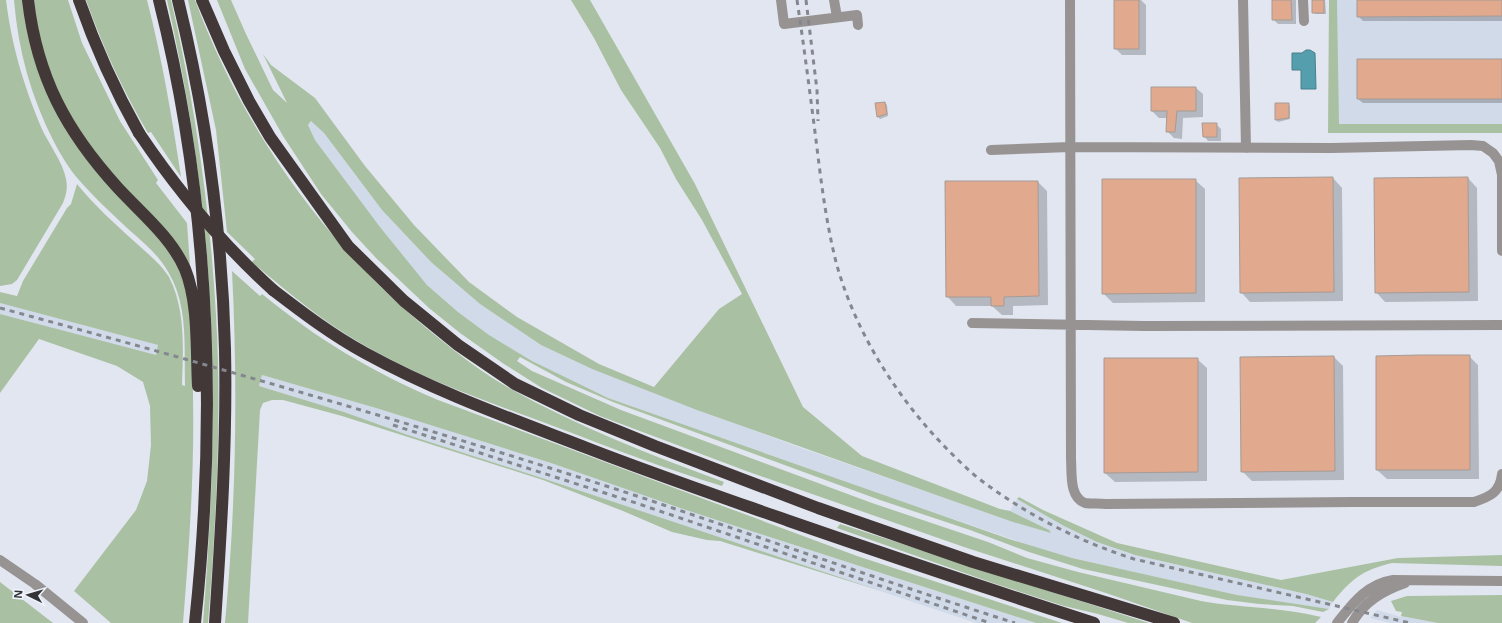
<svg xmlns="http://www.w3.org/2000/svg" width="1502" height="623" viewBox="0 0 1502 623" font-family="'Noto Sans',sans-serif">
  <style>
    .built { fill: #d1dae9 }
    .green { fill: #aac0a2 }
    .water { fill: #559eae; stroke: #4b7e8b }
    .shadow { fill: #0003 }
    .building { fill: #e1a98d; stroke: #a69b96 }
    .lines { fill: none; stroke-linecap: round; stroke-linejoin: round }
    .minor { stroke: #989393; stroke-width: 10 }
    .highway { stroke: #423838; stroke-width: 12 }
    .rail { stroke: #84878e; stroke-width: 3; stroke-dasharray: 5 5; stroke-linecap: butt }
    .highway-bridge { stroke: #423838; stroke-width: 12 }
  </style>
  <rect width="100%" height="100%" fill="#e1e6f0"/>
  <path class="built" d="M1337 0H1502V124H1338Z
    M312 121 324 133 382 210 431 262 480 304 541 345 592 369 798 447 1014 522 1051 532 1010 511 1017 499 1064 526 1097 542 1135 555 1306 594 1333 602 1329 609 1250 598 1072 558 1038 548 889 497 608 398 567 379 532 361 489 335 458 312 427 285 380 227 315 140 308 125Z
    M0 303 158 345 156 356 0 314Z
    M262 375 376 408 551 463 686 510 1036 623H976L545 479 408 435 344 412 259 386Z
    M1377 610 1401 617V616L1438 623H1390L1370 618Z"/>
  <path class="green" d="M0 0H6C12 47 23 83 41 127 48 143 63 162 66 179 68 188 66 195 63 203L17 280 12 284 0 286Z
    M14 0H23L46 90 172 255C179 270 187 286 190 304 192 323 191 344 192 364 196 451 190 537 183 623H111L74 591 136 510 147 481 151 445 150 406 143 382 117 366 39 339 0 393V314L156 355 158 345 0 303V292L17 296 23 281 67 208 71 204 77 184C94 205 115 224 135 242 147 253 161 264 169 277 186 310 183 350 182 385L185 386C184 352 188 313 173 281 161 256 146 245 126 227 110 212 93 196 79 180 69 169 61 155 54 142 31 97 18 50 14 0Z
    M33 0H68L82 43 120 121 158 180 156 183 187 223 190 266 117 181 71 121 44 59Z
    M86 0H147C162 58 172 117 181 177L151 132 148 133C123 91 103 47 86 0Z
    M167 0H171C195 104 210 208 216 315 222 417 216 521 208 623H203C211 522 216 419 211 318 206 211 191 105 167 0Z
    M188 0H195C243 130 328 249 436 336 459 355 483 373 509 388 578 427 651 455 724 482L722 486C666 469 611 448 556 427 491 403 424 380 364 345 323 322 288 292 252 262L255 259 227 232 216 130Z
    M217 0H231L246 34 273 90 287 103 263 54 271 65 315 98 365 166 414 225 469 282 517 317 599 364 654 387 719 309 742 294 702 220 676 179 660 148 621 90 594 38 571 0H590L695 184 803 407 862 456 1000 509 1010 511 1049 530 1051 533 1013 522 939 496 697 410 592 369 541 345 480 304 431 262 382 210 324 133 311 121 308 125 315 140 380 227 427 285 458 312 489 335 532 361 608 398 1009 539 1072 558 1237 595 1329 609 1323 612 1293 606 1259 604 1227 600 1083 569 1029 552 970 530 880 500 613 402 566 382 520 357 517 361 532 371 621 410 872 503 988 542 1027 558 1078 572 1201 601C1240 608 1282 607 1321 617L1315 623H1192L1109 594 964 547 749 472 600 416 542 388 504 364 460 333 429 308 376 258 352 232 321 194 283 136 245 69Z
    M1329 0H1337L1339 124H1502V133H1328Z
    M232 271 260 296 262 294C317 339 372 372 438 400L857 556 1062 623H1036L686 510 551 463 376 408 262 375 259 386 344 412 408 435 545 479 881 591 720 541 707 540 672 532 623 511 543 480 342 416 283 400H272L263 403 260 410 248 623H225C236 506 238 388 232 271Z
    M1019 497 1043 510 1117 543 1281 580 1398 558 1502 555V566L1392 563C1363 570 1351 579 1333 602L1306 594 1135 555 1097 542 1064 526 1017 499Z
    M840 524 1149 623H1128L1098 614 1064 606 993 583 837 528Z
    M0 582 53 623H0Z
    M1502 595V623H1438L1401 616 1402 612 1396 611 1391 601 1407 596Z"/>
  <path class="water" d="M1306 50H1310L1315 53 1316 89H1301V70H1292V53H1302Z"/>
  <path class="shadow" d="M1115 0H1141L1146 5V55H1122L1115 48Z
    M1273 0H1296V24H1278L1273 19Z
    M1313 0H1325L1326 14H1315L1313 12Z
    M1358 0H1502V21H1363L1358 16Z
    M1502 60V103H1363L1358 99Z
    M1196 88 1203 94V117L1183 118 1182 139 1174 138 1167 131 1168 118H1159L1152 111Z
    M885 103 887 105 888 116 880 119 878 117 876 104Z
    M1288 104 1290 106V119L1278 122 1276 120Z
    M1216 124 1221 129V141H1208L1204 136Z
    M1333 178 1342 188 1343 301 1250 302 1241 292Z
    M1468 178 1477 188 1478 301 1385 302 1376 292 1375 179Z
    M1195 180 1205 189V302L1113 303 1103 293Z
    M1038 182 1047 191 1048 305 1013 306V315H1002L992 306H956L947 296Z
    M1469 356 1478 365 1479 479H1387L1377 470V357Z
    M1334 357 1343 366 1344 480 1252 481 1242 471 1241 358Z
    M1197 359 1207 368V481L1115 482 1105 473Z"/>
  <path class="building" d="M1114 0H1139V49H1114Z
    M1272 0H1291L1292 20H1272Z
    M1312 0H1324V13H1312Z
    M1357 0H1502V16L1357 17Z
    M1357 59H1502V99H1357Z
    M1151 87H1196V111H1177L1175 132H1166L1167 111H1151Z
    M885 102 887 114 877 117 875 103Z
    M1275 103H1289V118L1275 120Z
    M1202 123H1217V137H1203Z
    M1333 177 1334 292 1240 293 1239 178Z
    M1468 177 1469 292 1375 293 1374 178Z
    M1102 179H1196V293L1102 294Z
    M945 181H1038L1039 296 1004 297V306H991V297H946Z
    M1420 355H1470V470H1376V356Z
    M1334 356 1335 471 1241 472 1240 357Z
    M1104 358H1198V472L1104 473Z"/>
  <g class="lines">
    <path class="minor" d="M781 0 784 24 857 15 858 25
      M834 0 837 17
      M1070 0 1071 459C1072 472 1069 498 1085 503 1091 504 1099 503 1105 504L1352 502H1474C1489 497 1500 493 1502 474
      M1243 0 1246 148
      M1303 0 1304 21
      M991 150 1070 147 1332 148 1471 145 1483 146 1493 153 1499 161 1502 175V251
      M972 323 1144 326 1502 325
      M0 560 35 584 83 623
      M1337 623C1353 603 1367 584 1393 580L1502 581
      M1352 623C1364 602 1382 591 1405 583"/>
    <path class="highway" d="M28 0C37 77 66 131 118 188 141 213 171 237 185 269 199 303 196 350 198 386
      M79 0C95 46 115 90 139 133
      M159 0C210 202 217 416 195 623
      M178 0C206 114 222 232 225 349 227 441 221 532 215 623
      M202 0 224 51 249 101 270 137 348 246 404 301 458 345 515 384 579 415 655 446 818 508 973 562 1174 623
      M273 290C303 313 332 335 365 353 436 392 512 419 587 448 654 474 721 497 789 521 890 556 992 590 1094 623"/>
    <path class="rail" d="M797 0C804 47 810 93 816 140 821 181 826 222 836 262 855 332 897 398 947 449 957 459 967 469 978 478 1025 514 1078 541 1134 559L1410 623
      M806 0 817 90 818 121
      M0 308C215 366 429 428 640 497 765 539 889 583 1015 623
      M393 425 636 503 990 623"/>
    <path class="highway-bridge" d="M139 133C178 191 221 243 273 290"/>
  </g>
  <g transform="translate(28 595) rotate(275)" stroke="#eff4fd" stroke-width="3" paint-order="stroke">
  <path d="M0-3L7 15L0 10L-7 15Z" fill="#333438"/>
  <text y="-6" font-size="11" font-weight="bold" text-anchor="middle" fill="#333438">N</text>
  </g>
</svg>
